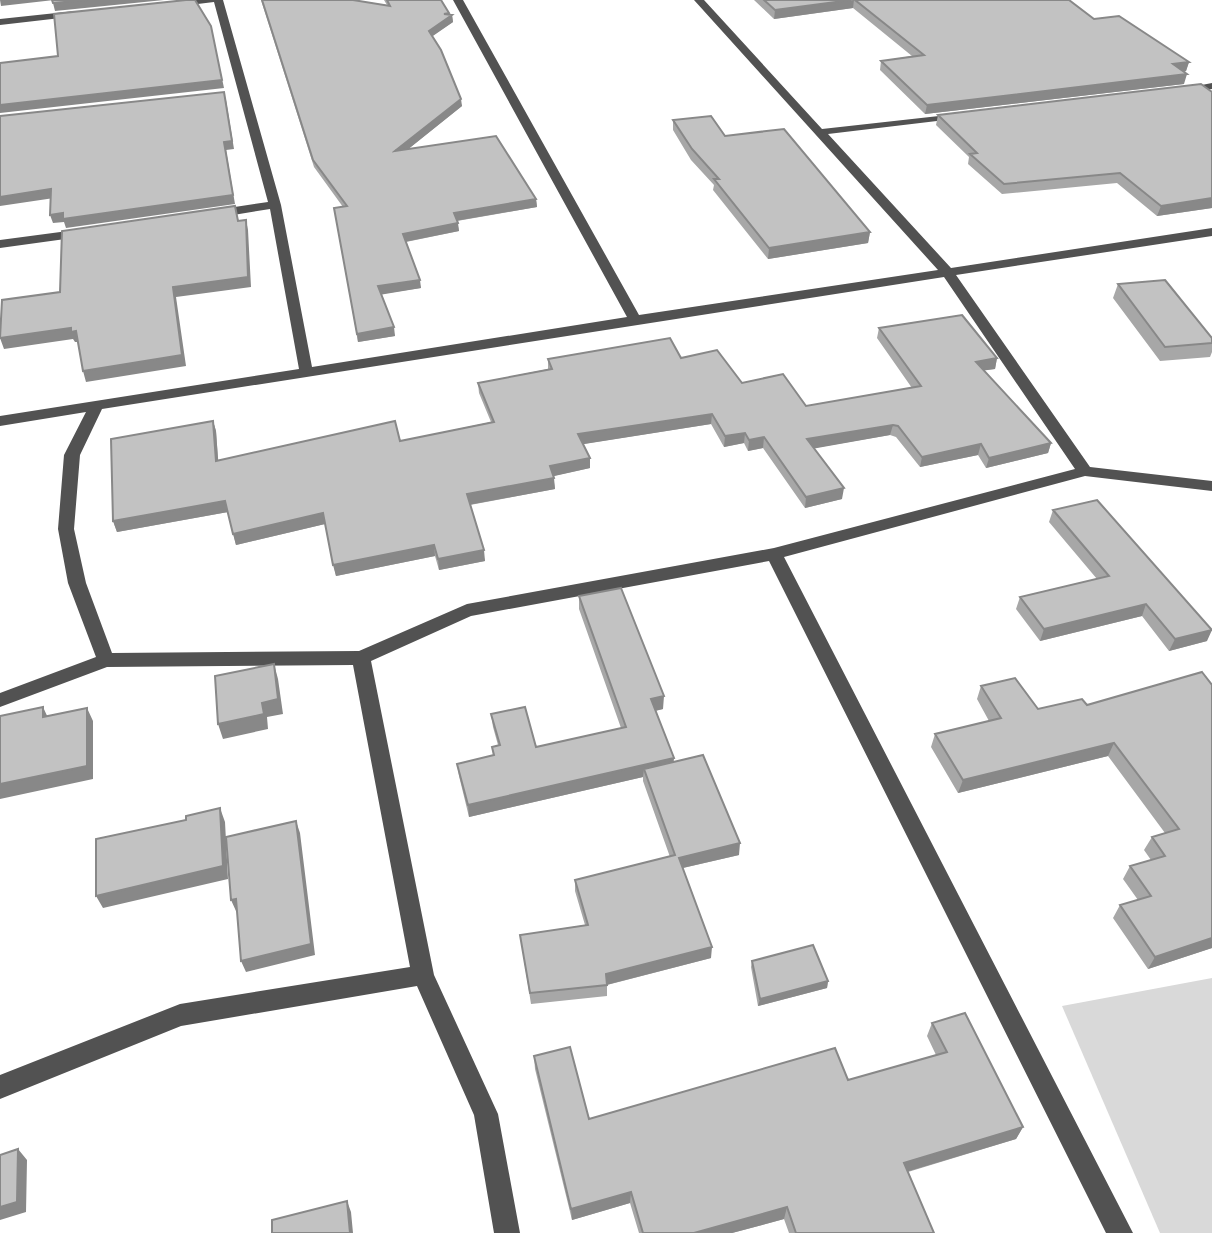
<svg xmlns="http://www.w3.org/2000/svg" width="1212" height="1233" viewBox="0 0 1212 1233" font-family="'Titillium Web',sans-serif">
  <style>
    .green { fill: #d9d9d9 }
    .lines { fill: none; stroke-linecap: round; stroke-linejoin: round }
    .minor { fill: #525252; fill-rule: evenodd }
    .wall { fill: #a7a7a7 }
    .shaded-wall { fill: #888 }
    .building { fill: #c2c2c2; stroke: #888; stroke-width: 2 }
  </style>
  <rect width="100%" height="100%" fill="#fff"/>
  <path class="green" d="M1212 978V1233H1160L1062 1006Z"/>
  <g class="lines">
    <path class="minor" d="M223 0 281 205 312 367 627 317 453 0H463L639 315 938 270 694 0H704L822 129 966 113 967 115 962 118 828 134 951 268 1212 228V236L956 275 1090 467 1212 481V491L1085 476 784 557 1133 1233H1106L769 561 471 616 371 661 434 975 498 1114 520 1233H494L474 1115 417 986 181 1026 0 1099V1075L180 1004 410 967 353 665 107 667 0 707V693L96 657 68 583 58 529 64 455 86 412 0 426V416L299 369 270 209 215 218 209 214 215 210 268 202 214 2 173 7 168 4 184 0ZM944 277 1075 469 774 548 467 604 359 651 112 653 86 583 74 529 80 455 102 409Z
      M75 11 80 14 78 16 0 25V19Z
      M1212 83V89L1181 93 1176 90Z
      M83 229 87 230V236L0 248V240Z"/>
  </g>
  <path class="wall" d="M261 0H353L387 5 384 0H441L449 15H452L453 22 432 36 462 106 408 149 536 199 537 207 457 221 459 231 406 242 421 288 381 294 395 336 358 342 334 208 343 207 314 167Z
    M754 0H1069L1094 19 1189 62 1186 71 1184 72V84L925 114 880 70 881 61 912 56 853 8 774 19Z
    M1212 92V208L1157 216 1117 183 1002 194 968 164 969 157 936 125 938 115Z
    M673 120 725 136 870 232 868 243 768 259 713 190 714 185 691 160 673 130Z
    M1118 284 1212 338V352L1210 357 1160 361 1113 298Z
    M879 328 997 358 995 369 984 370 1051 443 1048 453 986 468 978 455 920 467 896 437 890 435 814 448 842 499 805 508 763 448 748 451 744 443 724 447 711 424 583 444 590 468 553 476 555 489 470 505 485 561 439 570 435 556 336 576 325 524 236 545 228 512 117 532 113 521 213 421 216 431 218 460 400 441 491 422 479 393 478 383 548 369V359L681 358 742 383 806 406 912 388 877 338Z
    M1053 510 1207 641 1169 651 1142 616 1040 641 1016 609 1020 597 1097 579 1049 522Z
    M579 596 663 709 655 711 673 762 739 855 683 868 711 958 607 985V996L531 1004 520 935 585 925 575 891V880L670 857 643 781V777L469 817 459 776 457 764 493 755 492 747 498 745 493 727 491 714 536 747 621 728 579 609Z
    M1212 685V948L1148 969 1113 918 1120 905 1138 900 1123 879 1130 866 1151 860 1144 850 1152 837 1165 833 1108 756 958 793 931 747 935 734 989 721 977 699 981 686 1038 709 1087 705Z
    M752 961 828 981 827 988 758 1006 751 967Z
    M932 1023 1023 1127 1016 1139 908 1172 934 1233H789L784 1219 732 1233H639L630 1203 572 1220 535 1069 534 1056 589 1119 848 1080 936 1055 927 1036Z"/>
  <path class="shaded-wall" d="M0 0H54L1 6Z
    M87 0H164L55 11 53 3Z
    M854 0 853 8 774 19 775 10Z
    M449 13V17L452 15 453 22 430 38 429 31 444 14Z
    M211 26 224 88 0 113V105Z
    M1189 62 1186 71 1170 74 1173 64Z
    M1187 74 1184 84 925 114 927 105Z
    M461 99 462 106 396 159 395 151Z
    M226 100 234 149 226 150 235 204 66 228 64 222 53 223 50 215 224 142Z
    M51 189 54 198 0 206V197Z
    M1212 198V208L1157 216 1161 206Z
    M536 199 537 207 455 221 454 213Z
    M246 220 248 230 251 287 176 297 186 366 86 382 83 371Z
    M458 223 459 231 404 242 403 234Z
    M870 232 868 243 768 259 769 248Z
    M420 280 421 288 379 295 378 286Z
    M394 327 395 336 358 342 357 334Z
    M71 328 76 331 80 342H75L73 339 4 349 0 338Z
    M997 358 995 369 973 372 976 362Z
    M712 414 711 424 578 445V434Z
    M213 421 216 431 219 471 216 461Z
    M893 425 890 435 806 450 807 439Z
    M745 433 744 443 724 447 725 436Z
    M764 437 763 448 748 451 749 440Z
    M1051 443 1048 453 986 468 989 458Z
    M981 444 978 455 920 467 922 457Z
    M590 458V468L550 477V466Z
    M554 478 555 489 468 505 467 494Z
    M844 488 842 499 805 508 806 497Z
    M225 501 228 512 117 532 113 521Z
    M323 513 325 524 236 545 233 534Z
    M434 545 435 556 336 576 333 565Z
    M484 550 485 561 439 570 438 559Z
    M1146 604 1142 616 1040 641 1044 629Z
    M1212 630 1207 641 1169 651 1175 639Z
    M274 664 278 679 283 714 267 717 268 729 223 739 218 724 262 703Z
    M664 696 663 709 650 712 651 699Z
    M43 707 49 720 43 717Z
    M87 708 93 721V779L0 799V784Z
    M1114 743 1108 756 958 793 963 780Z
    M674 758 673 770 644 769 643 777 469 817 468 805Z
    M220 808 225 822 228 879 103 908 96 896Z
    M296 821 300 833 315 955 246 972 241 961Z
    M740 843 739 855 678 869 679 858Z
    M236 899 240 910 236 911 231 900Z
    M1212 938V948L1148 969 1155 957Z
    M712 947 711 958 606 985V974Z
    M828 981 827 988 758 1006 760 999Z
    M1023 1127 1016 1139 899 1174 904 1163Z
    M18 1149 27 1160 26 1212 0 1220V1207Z
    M631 1192 630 1203 572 1220 571 1209Z
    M347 1201 351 1212 353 1233H350Z
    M787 1207 784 1219 732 1233H694Z"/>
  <path class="building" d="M52 0H87L53 3Z
    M186 0H195L211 26 222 80 0 105V63L58 56 54 14Z
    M262 0H353L390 6 387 0H441L449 13 444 14 452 15 429 31 441 50 461 99 395 151 496 136 536 199 454 213 458 223 403 234 420 280 378 286 394 327 357 334 334 208 347 206 313 160Z
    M764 0H851L775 10Z
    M855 0H1069L1094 19 1119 16 1189 62 1173 64 1187 74 927 105 881 61 924 55Z
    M1201 84 1212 92V198L1161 206 1120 173 1004 184 970 154 977 153 938 115Z
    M224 92 232 141 224 142 233 195 63 219V213L50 215 51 189 0 197V116Z
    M711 116 725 136 784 129 870 232 769 248 714 179H719L692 149 673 120Z
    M235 206 238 221 246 220 248 277 173 287 182 355 83 371 76 331 71 332V328L0 338 2 300 60 292 62 231Z
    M1165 280 1212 338V343L1165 347 1118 284Z
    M962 315 997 358 976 362 1051 443 989 458 981 444 922 457 898 426 893 425 807 439 844 488 806 497 764 437 749 440 745 433 725 436 712 414 578 434 590 458 550 466 554 478 467 494 484 550 438 559 434 545 333 565 323 513 233 534 225 501 113 521 111 439 213 421 216 461 395 421 400 441 494 422 478 383 552 369 548 359 670 338 681 358 717 350 742 383 783 374 806 406 921 386 879 328Z
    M1097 500 1212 630 1175 639 1146 604 1044 629 1020 597 1109 576 1053 510Z
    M621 588 664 696 651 699 674 758 468 805 457 764 494 755 492 747 500 745 491 714 525 707 536 747 626 727 579 596Z
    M274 664 278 699 262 703 264 714 218 724 215 676Z
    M1202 672 1212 685V938L1155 957 1120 905 1151 896 1130 866 1165 856 1152 837 1179 829 1114 743 963 780 935 734 1001 718 981 686 1015 678 1038 709 1082 699 1087 705Z
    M43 707V717L87 708V766L0 784V716Z
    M703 755 740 843 679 858 712 947 606 974 607 985 530 993 520 935 588 925 575 880 675 855 644 769Z
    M220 808 223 866 96 896V839L186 820V816Z
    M296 821 311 944 241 961 236 899 231 900 226 837Z
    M813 945 828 981 760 999 752 961Z
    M965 1013 1023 1127 904 1163 934 1233H796L787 1207 694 1233H643L631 1192 571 1209 534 1056 570 1047 589 1119 835 1048 848 1080 947 1052 932 1023Z
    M18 1149 17 1202 0 1207V1155Z
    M347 1201 350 1233H272V1220Z"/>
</svg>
